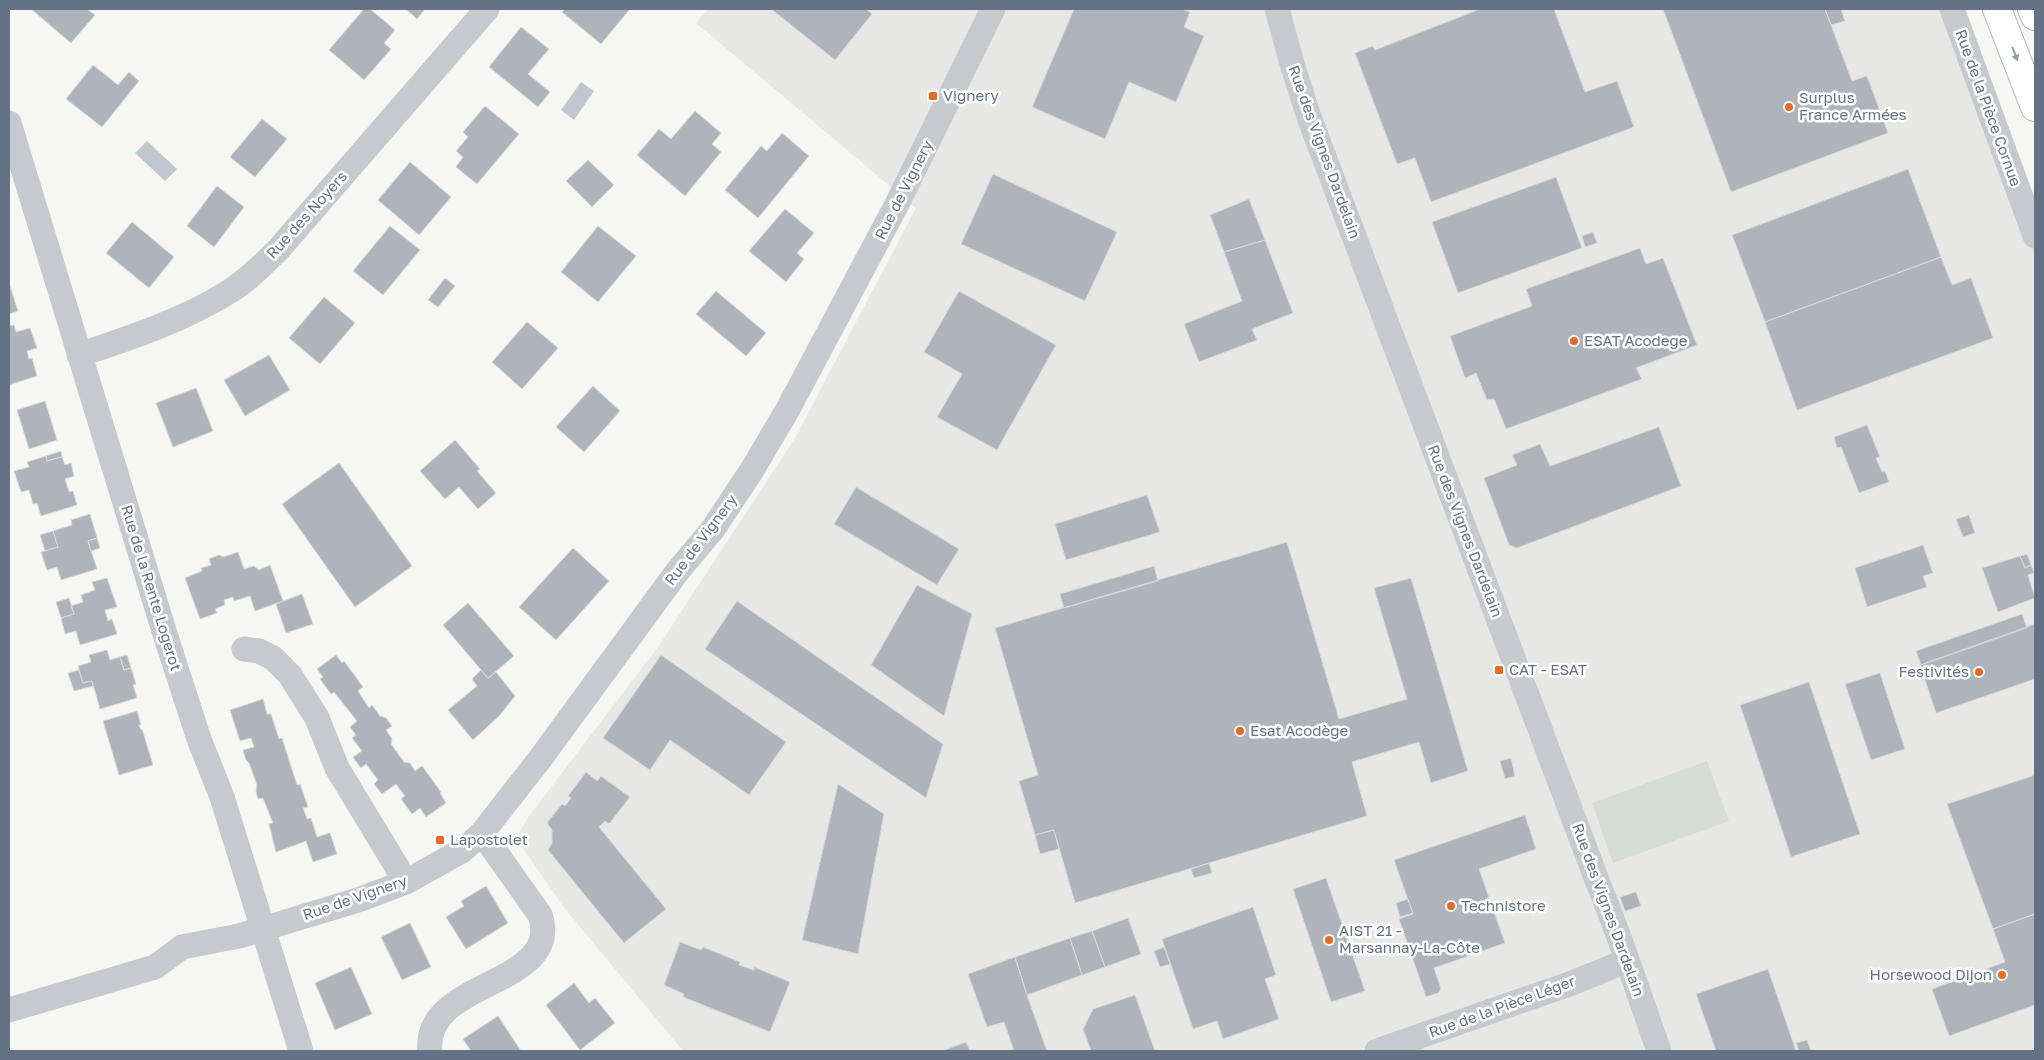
<svg xmlns="http://www.w3.org/2000/svg" width="2044" height="1060" viewBox="0 0 2044 1060" font-family="'Golos Text',sans-serif">
  <style>
    .built { fill: #e7e8e6 }
    .green { fill: #d6ded4 }
    .water { fill: #bfc8cf }
    .building { fill: #aeb4bb; stroke: #d8d8d6 }
    .lines { fill: none; stroke-linecap: round; stroke-linejoin: round }
    .major-casing { stroke: #b7babf; stroke-width: 30 }
    .minor { stroke: #c6c9cd; stroke-width: 25 }
    .major { stroke: #fff; stroke-width: 28 }
    .oneway { fill: #929caa }
    .poi-dot { fill: #eb681f; stroke: #fff; stroke-width: 2 }
    .labels { text-anchor: middle; stroke-width: 5; stroke-linejoin: round; paint-order: stroke }
    .poi-label { font-size: 15px; fill: #647286; stroke: #fff; text-anchor: start }
    .street-label { font-size: 15px; fill: #647286; stroke: #fff }
  </style>
  <rect width="100%" height="100%" fill="#f6f7f3"/>
  <path class="built" d="M708 9H1965L2035 198V1051H683L562 905 521 845 520 831 529 816 658 647 795 438 916 208 696 23Z"/>
  <path class="green" d="M1707 761 1729 821 1613 863 1592 803Z"/>
  <path class="water" d="M581 82 594 91 574 120 561 110Z
    M147 141 177 169 165 181 135 153Z"/>
  <path class="building" d="M31 9H87L95 15 71 43Z
    M364 9H370L395 30 384 43 391 49 364 80 329 50Z
    M406 9H425L417 19Z
    M565 9H630L601 44 562 12Z
    M771 9H866L872 14 835 60Z
    M1074 9H1181L1190 12 1184 27 1204 36 1176 102 1129 82 1105 139 1032 107Z
    M1480 9H1554L1585 92 1617 81 1634 127 1431 202 1415 158 1397 164 1355 53 1373 46 1375 50Z
    M1663 9H1825L1852 81 1867 76 1888 133 1731 192Z
    M1825 9H1841L1845 21 1831 25Z
    M521 27 549 49 528 74 550 92 538 107 489 67Z
    M93 65 118 85 129 72 139 81 102 127 66 99Z
    M485 106 519 134 477 184 456 167 463 157 456 151 468 137 463 132Z
    M695 111 721 133 712 144 721 152 685 196 637 155 659 129 671 139Z
    M262 119 287 139 255 177 230 157Z
    M782 133 809 156 758 218 725 190 761 146 767 151Z
    M588 160 614 185 592 207 566 181Z
    M410 162 451 197 419 235 378 200Z
    M1908 169 1941 257 1765 322 1732 235Z
    M993 174 1117 232 1085 301 961 244Z
    M1556 177 1582 248 1458 293 1432 222Z
    M217 186 244 207 214 247 187 226Z
    M1249 199 1265 240 1224 252 1210 215Z
    M785 209 814 233 797 253 804 259 786 282 749 251Z
    M132 222 174 257 149 288 106 253Z
    M390 226 420 250 383 295 353 271Z
    M598 226 636 256 598 302 561 272Z
    M1593 232 1597 243 1585 247 1582 236Z
    M1265 240 1293 313 1252 329 1257 340 1199 362 1184 324 1242 301 1224 252Z
    M1640 248 1646 264 1663 258 1697 345 1636 368 1642 379 1506 429 1494 399 1487 400 1476 373 1465 378 1450 336 1532 306 1526 289Z
    M1941 257 1952 285 1971 278 1993 338 1797 410 1765 322Z
    M445 278 455 286 438 307 428 300Z
    M9 283 18 311 9 314Z
    M716 291 766 333 746 356 696 314Z
    M959 291 1056 345 997 450 937 417 962 374 924 352Z
    M324 297 355 323 320 364 289 338Z
    M527 322 558 348 522 389 492 362Z
    M14 325 16 332 30 328 37 348 27 351 29 359 32 358 37 376 9 385V326Z
    M269 355 290 390 245 416 224 380Z
    M593 386 620 411 584 452 556 427Z
    M196 388 213 431 173 447 156 403Z
    M45 401 57 440 29 449 17 410Z
    M1867 425 1880 457 1876 458 1882 472 1885 471 1889 482 1859 493 1841 447 1837 448 1834 437Z
    M1659 427 1681 486 1517 548 1509 545 1484 478 1517 465 1512 455 1540 444 1550 466Z
    M455 440 480 469 477 471 496 493 478 509 459 487 445 499 420 471Z
    M61 451 62 457 47 461 46 456Z
    M46 456 47 461 62 457 65 465 71 463 74 476 65 479 69 492 73 491 77 505 41 516 37 503 33 504 29 490 21 492 14 471 29 467 27 462Z
    M339 463 412 566 355 607 282 504Z
    M856 487 959 549 937 585 834 524Z
    M1147 495 1160 532 1066 560 1055 524Z
    M90 514 97 538 88 541 97 569 61 580 57 567 47 570 41 552 58 547 53 531 72 525 71 520Z
    M1969 515 1975 533 1963 537 1956 519Z
    M53 531 58 547 45 551 40 535Z
    M97 538 100 548 91 551 88 541Z
    M1287 542 1339 719 1407 699 1374 588 1411 578 1468 771 1431 783 1419 742 1352 762 1367 816 1075 903 1054 830 1035 835 1019 781 1038 775 995 628Z
    M1923 545 1933 573 1923 576 1927 587 1867 607 1855 568Z
    M573 548 609 581 556 640 519 607Z
    M238 552 244 569 254 566 259 570 270 565 283 601 255 611 250 596 234 601 233 597 224 600 225 605 215 609 217 613 200 619 185 578 202 571 201 568 211 565 209 559 219 555 224 557Z
    M2027 554 2031 565 2025 568 2020 556Z
    M2020 556 2025 568 2031 565 2034 573 2028 575 2035 598 1998 612 1982 568Z
    M1154 566 1158 581 1064 608 1060 594Z
    M107 578 117 607 105 610 108 621 112 619 117 634 80 645 76 631 65 634 61 618 74 614 71 606 83 602 81 595 95 590 92 582Z
    M917 585 972 614 944 716 871 665Z
    M302 594 313 624 286 633 276 604Z
    M69 598 74 614 61 618 56 602Z
    M737 601 943 744 926 798 705 649Z
    M468 603 514 656 488 678 443 625Z
    M2022 614 2027 628 1921 665 1916 651Z
    M2035 624V679L1936 713 1920 665Z
    M107 650 110 660 120 657 124 670 131 668 136 684 133 685 137 698 100 709 92 681 83 683 78 666 91 662 89 655Z
    M127 655 131 668 124 670 120 657Z
    M336 655 342 663 344 661 363 687 358 691 369 708 372 705 380 716 386 718 392 726 386 730 392 739 391 744 404 762 410 763 415 771 422 766 441 792 440 793 446 803 426 817 420 808 412 814 401 799 405 796 396 784 382 794 374 784 378 780 366 764 361 768 353 757 362 751 352 738 356 735 350 727 357 721 334 692 331 694 320 679 323 677 317 669Z
    M661 655 786 742 749 795 670 740 650 770 603 738Z
    M79 670 83 683 92 681 93 686 74 691 68 673Z
    M481 670 488 678 496 672 515 696 500 715 473 740 448 710 477 686 472 679Z
    M1880 673 1905 749 1871 760 1845 684Z
    M1809 682 1860 834 1791 857 1740 705Z
    M263 699 267 714H271L279 739 282 738 297 785 300 784 308 807 303 808 307 819 311 818 317 837 330 833 337 854 313 862 306 841 276 852 269 824 273 823 263 798 258 799 256 792 257 785 249 763 246 760 243 750 254 747 251 738 240 741 230 710Z
    M137 711 141 725H139L141 730 142 729 153 765 119 775 103 721Z
    M1511 758 1515 776 1505 779 1500 761Z
    M586 772 597 781 601 776 630 797 609 824 605 821 599 827 666 909 624 943 548 850 552 843V830L547 823 562 804 565 806 571 798 568 796Z
    M2035 775V914L1993 929 1947 804Z
    M838 784 884 814 858 954 802 940Z
    M1525 815 1536 849 1479 869 1505 943 1434 968 1441 989 1438 993 1426 997 1399 919 1413 914 1394 860Z
    M1054 830 1059 849 1040 854 1035 835Z
    M1209 863 1212 873 1194 878 1191 869Z
    M1326 878 1365 991 1331 1002 1293 889Z
    M486 886 508 923 466 949 446 917 464 906 461 901Z
    M1636 892 1641 906 1625 911 1620 897Z
    M1408 899 1413 913 1400 917 1396 903Z
    M1253 907 1276 975 1265 979 1279 1019 1223 1039 1217 1021 1193 1029 1162 939Z
    M2035 914V1005L1949 1036 1932 989 2005 962 1993 929Z
    M1128 918 1141 954 1105 967 1092 931Z
    M410 923 431 967 402 980 381 937Z
    M1092 931 1105 967 1082 975 1070 938Z
    M1070 938 1082 975 1027 995 1015 957Z
    M680 942 701 950 703 947 740 962 739 965 754 970V967L790 982 770 1032 683 997 684 994 664 985Z
    M1164 947 1170 964 1160 967 1154 951Z
    M1015 957 1027 995 1047 1051H1014L1004 1022 987 1027 968 974Z
    M351 967 372 1014 335 1030 315 983Z
    M1768 969 1796 1051H1716L1696 994Z
    M574 983 589 1003 595 998 615 1023 580 1050 546 1005Z
    M1135 995 1155 1051H1091L1083 1029 1093 1009Z
    M498 1016 521 1051H471L463 1039Z
    M1807 1040 1811 1051H1799L1796 1043Z
    M966 1042 970 1051H942Z"/>
  <g class="lines">
    <defs>
      <path id="major" d="M1997 9 2035 107
        M2032 9 2035 16"/>
    </defs>
    <use href="#major" class="major-casing"/>
    <path class="minor" d="M1277 9 1293 67 1309 117 1598 883C1621 938 1639 995 1659 1051
      M1952 9 2035 236
      M9 123 164 631 199 739 222 797 301 1051
      M79 355C129 338 182 321 227 293 246 282 261 266 277 251L487 9
      M244 649 259 651 273 658 290 675 317 718 337 768 406 882
      M9 1010 155 967 182 947 239 936 358 900 406 882 463 850 482 833 540 759 677 572 713 529 752 470 788 409 897 204 993 9
      M430 1051C422 979 564 987 540 915L482 833
      M1377 1051 1572 983 1626 961"/>
    <use href="#major" class="major"/>
  </g>
  <defs><path id="oneway-solid" d="M-6-.8H1V-3.2L6.5 0L1 3.2V.8H-6Z" transform="scale(1.25)"/></defs>
  <use class="oneway" href="#oneway-solid" transform="translate(2015 54) rotate(69)"/>
  <g class="poi-dot">
    <rect x="928" y="91" width="10" height="10" rx="2.5"/>
    <circle cx="1789" cy="107" r="5"/>
    <circle cx="1574" cy="341" r="5"/>
    <rect x="1494" y="665" width="10" height="10" rx="2.5"/>
    <circle cx="1979" cy="672" r="5"/>
    <circle cx="1240" cy="731" r="5"/>
    <rect x="435" y="835" width="10" height="10" rx="2.5"/>
    <circle cx="1451" cy="906" r="5"/>
    <circle cx="1329" cy="940" r="5"/>
    <circle cx="2002" cy="975" r="5"/>
  </g>
  <g class="labels">
    <g class="poi-label">
      <text x="943" y="101">Vignery</text>
      <text x="1799" y="103">Surplus<tspan x="1799" dy="17">France Armées</tspan></text>
      <text x="1584" y="346">ESAT Acodege</text>
      <text x="1509" y="675">CAT - ESAT</text>
      <text x="1969" y="677" text-anchor="end">Festivités</text>
      <text x="1250" y="736">Esat Acodège</text>
      <text x="450" y="845">Lapostolet</text>
      <text x="1461" y="911">Technistore</text>
      <text x="1339" y="936">AIST 21 -<tspan x="1339" dy="17">Marsannay-La-Côte</tspan></text>
      <text x="1992" y="980" text-anchor="end">Horsewood Dijon</text>
    </g>
    <g class="street-label">
      <text transform="translate(1988 108) rotate(70)" y="5">Rue de la Pièce Cornue</text>
      <text transform="translate(1324 152) rotate(70)" y="5">Rue des Vignes Dardelain</text>
      <text transform="translate(904 190) rotate(-63)" y="5">Rue de Vignery</text>
      <text transform="translate(307 215) rotate(-48)" y="5">Rue des Noyers</text>
      <text transform="translate(1465 531) rotate(69)" y="5">Rue des Vignes Dardelain</text>
      <text transform="translate(701 540) rotate(-53)" y="5">Rue de Vignery</text>
      <text transform="translate(151 588) rotate(73)" y="5">Rue de la Rente Logerot</text>
      <text transform="translate(355 898) rotate(-19)" y="5">Rue de Vignery</text>
      <text transform="translate(1608 910) rotate(70)" y="5">Rue des Vignes Dardelain</text>
      <text transform="translate(1502 1007) rotate(-20)" y="5">Rue de la Pièce Léger</text>
    </g>
  </g>
  <rect width="2044" height="1060" fill="none" stroke="#647286" stroke-width="20"/>
</svg>
